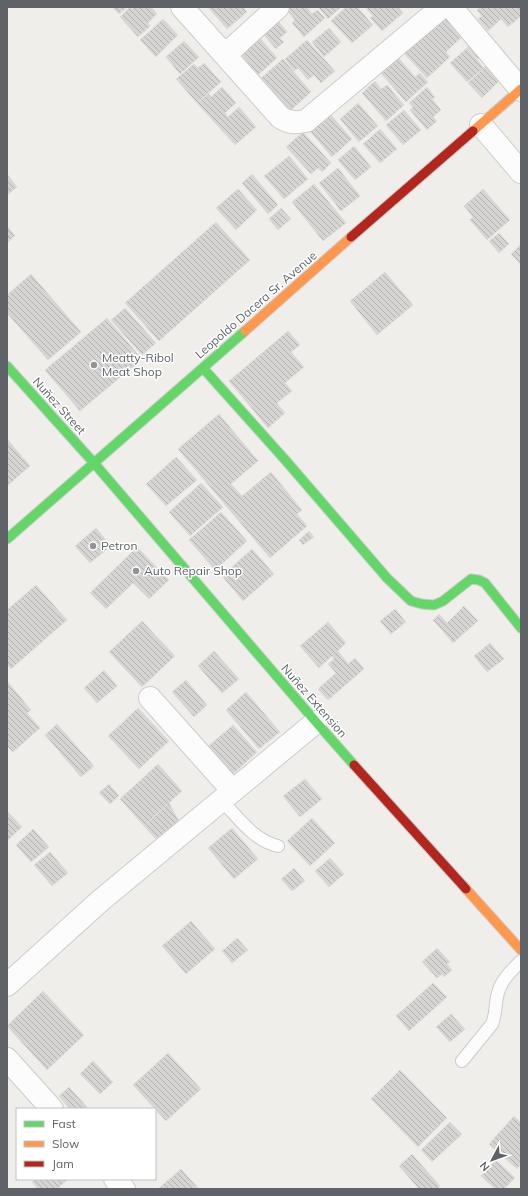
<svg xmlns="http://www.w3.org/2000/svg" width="528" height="1196" viewBox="0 0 528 1196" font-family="Mulish,sans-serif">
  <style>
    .building { fill: url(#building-back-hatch); stroke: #deddd9 }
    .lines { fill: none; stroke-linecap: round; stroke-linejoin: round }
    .lane-casing { stroke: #cbcccc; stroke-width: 14 }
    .street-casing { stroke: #cbcccc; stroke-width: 24 }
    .fast-casing { stroke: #cacacb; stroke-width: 11 }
    .slow-casing { stroke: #cacacb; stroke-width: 11 }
    .jam-casing { stroke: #cacacb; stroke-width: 11 }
    .lane { stroke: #fdfcfc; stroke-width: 12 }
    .street { stroke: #fdfcfc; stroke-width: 22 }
    .fast { stroke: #63d668; stroke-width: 9 }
    .slow { stroke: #ff974d; stroke-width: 9 }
    .jam { stroke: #b3261e; stroke-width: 9 }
    .poi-dot { fill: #919496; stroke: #fff; stroke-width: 1.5 }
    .labels { text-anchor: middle; stroke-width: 3; stroke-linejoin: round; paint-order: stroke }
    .street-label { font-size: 12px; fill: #5f6368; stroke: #fff }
    .poi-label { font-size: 12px; fill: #5f6368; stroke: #fff; text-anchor: start }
  </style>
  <defs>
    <pattern id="building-back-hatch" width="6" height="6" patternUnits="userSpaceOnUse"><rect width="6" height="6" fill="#d6d5d3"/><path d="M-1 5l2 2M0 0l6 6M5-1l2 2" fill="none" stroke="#b1b0af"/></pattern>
  </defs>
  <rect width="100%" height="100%" fill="#efeeea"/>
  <path class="building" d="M112 7H127L119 14Z
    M130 7 132 9 135 7H151L157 14 148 23 150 26 138 37 120 17Z
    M208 7H243L247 12 227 29Z
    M284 7 299 8 307 7 312 14 317 10 325 18 304 37 292 23 295 20Z
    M318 7H341L328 19Z
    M346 7H357L373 25 352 43 331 21Z
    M365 7H398L403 13 382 31 370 18 373 16Z
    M480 7H521V16L508 27 501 19 488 31 478 19 482 16 477 10Z
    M445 13 465 34 446 52 450 57 427 78 403 52Z
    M163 19 178 35 156 57 140 40Z
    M278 21 287 32 280 38 284 42 276 49 263 34Z
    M329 28 341 42 324 57 312 42Z
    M260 38 277 58 258 75 241 54Z
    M307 40 335 71 321 83 314 75 308 80 298 68 294 71 285 59Z
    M184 41 199 57 180 74 166 57Z
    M472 42 483 55 478 59 467 47Z
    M467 48 484 68 467 82 450 63Z
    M397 56 415 77 420 73 428 82 406 102 379 71Z
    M283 59 311 92 290 111 261 78Z
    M204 63 221 82 197 103 176 79 194 64 198 68Z
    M489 63 503 77 482 98 468 83Z
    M375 81 381 89 387 85 404 105 386 121 362 93Z
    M222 87 236 103 225 113 228 117 239 107 256 127 235 145 197 103 208 93 211 97Z
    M427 87 435 97 432 99 441 110 433 117 437 121 427 130 410 110 413 107 409 103Z
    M358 103 378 126 359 142 340 119Z
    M404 110 421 130 403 145 386 125Z
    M329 113 352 139 332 157 309 130Z
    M380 129 397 149 380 163 363 144Z
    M303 132 331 163 322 172 318 168 311 174 286 147Z
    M354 146 371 167 355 180 338 160Z
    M289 156 308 179 284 199 264 176Z
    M338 168 360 196 341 211 319 183Z
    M7 174 17 187 7 195Z
    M252 174 278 205 268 214 242 183Z
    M314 184 346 223 323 241 292 202Z
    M238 189 257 210 236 230 216 208Z
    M483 189 510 220 487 240 470 220 473 217 464 206Z
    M281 208 291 219 278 230 269 219Z
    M216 222 250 260 159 341 125 303Z
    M7 226 15 236 7 243Z
    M499 233 509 244 499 253 489 241Z
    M521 244V265L511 254Z
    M385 272 413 305 377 335 350 301Z
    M31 274 81 332 48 360 7 313V295Z
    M125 308 156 343 142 355 111 320Z
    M107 318 142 359 80 411 45 370Z
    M288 331 300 345 291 352 304 367 285 383 292 391 277 403 285 413 268 428 229 381Z
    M219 414 258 461 231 484 242 496 271 472 302 510 297 514 307 526 270 558 178 449Z
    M7 439 30 466 7 486Z
    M176 457 197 480 166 506 146 484Z
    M201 483 223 507 190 536 169 512Z
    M221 512 247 541 215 570 189 540Z
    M96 528 111 546 90 563 75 546Z
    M309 531 314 537 303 545 299 540Z
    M137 547 169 580 149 599 133 583 106 609 90 593Z
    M252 549 274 574 243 601 222 576Z
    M36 585 67 620 11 669 7 664V610Z
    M464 606 478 621 453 643 433 620 439 614 447 623Z
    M395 609 406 622 391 634 380 621Z
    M142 621 175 656 142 687 109 652Z
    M328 622 346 643 338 651 348 664 355 658 364 669 328 700 318 689 336 673 328 664 334 659 332 656 319 668 300 646Z
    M490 643 504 659 487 672 474 656Z
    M214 651 239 679 222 693 198 666Z
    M104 670 117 686 97 703 84 688Z
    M186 680 207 705 194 717 172 692Z
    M7 681 31 710 27 713 40 728 13 752 7 746Z
    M246 692 280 732 259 749 226 710Z
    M138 708 169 741 139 769 108 736Z
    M57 724 94 766 81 777 45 735Z
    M233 725 257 752 231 776 206 748Z
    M158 764 182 791 144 826 120 799Z
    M305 779 322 799 300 817 283 796Z
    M109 784 119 796 110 804 99 793Z
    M169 803 179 821 156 839 144 826Z
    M7 811 22 827 7 841Z
    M312 818 335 843 310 866 287 841Z
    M232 828 258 859 234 879 208 848Z
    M33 829 49 847 31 862 16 845Z
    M50 852 68 873 52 886 34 865Z
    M330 858 344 874 329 887 315 871Z
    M294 868 305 881 292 891 281 879Z
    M191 921 215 949 186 974 162 946Z
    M237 938 248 950 232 963 222 951Z
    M437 948 450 962 447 964 452 970 444 977 442 974 437 978 422 962Z
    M433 983 447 997 409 1031 396 1016Z
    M43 991 84 1035 47 1070 7 1026Z
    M451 1014 465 1029 450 1042 436 1027Z
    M168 1053 201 1089 166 1121 133 1085Z
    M93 1061 113 1082 100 1094 80 1074Z
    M400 1070 447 1118 418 1147 371 1099Z
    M69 1087 87 1107 85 1109H70L59 1096Z
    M514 1116 521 1123V1164L517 1169 489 1144Z
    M450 1122 462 1134 432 1162 421 1150Z
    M412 1154 440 1186 437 1189H419L399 1166Z
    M496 1160 515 1178 504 1189H495L481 1176Z
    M181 1169 199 1189H158Z
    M35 1179H68L57 1189H38L32 1182Z"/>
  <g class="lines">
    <defs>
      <path id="lane" d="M221 800C238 817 254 841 278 846
        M462 1061 492 1024C496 1015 495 1006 497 997 500 981 510 972 521 961"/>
      <path id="street" d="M182 7 280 117C289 123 295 123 306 121L442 7
        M451 7 521 90
        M225 55 278 7
        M481 125 521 172
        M150 698 233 791
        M7 985 100 901 316 722
        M7 1059 52 1109
        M115 1179 124 1189"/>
      <path id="fast" d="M7 366 94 463 316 722 354 765
        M203 368 287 462 387 578 411 601 422 604 434 605 443 601 471 579 479 580 485 583 521 628
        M7 539 245 331"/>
      <path id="slow" d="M473 131 521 89
        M245 331 351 237
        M466 889 521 950"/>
      <path id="jam" d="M351 237 473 131
        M354 765 466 889"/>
    </defs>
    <use href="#lane" class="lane-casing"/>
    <use href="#street" class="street-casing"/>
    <use href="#fast" class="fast-casing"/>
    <use href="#slow" class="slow-casing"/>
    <use href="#jam" class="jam-casing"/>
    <use href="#lane" class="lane"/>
    <use href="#street" class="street"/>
    <use href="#fast" class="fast"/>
    <use href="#slow" class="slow"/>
    <use href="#jam" class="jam"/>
  </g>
  <g class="poi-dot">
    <circle cx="94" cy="365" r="4"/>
    <circle cx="93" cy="546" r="4"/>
    <circle cx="136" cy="571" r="4"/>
  </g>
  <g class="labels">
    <g class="street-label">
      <text transform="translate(256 305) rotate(-41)" y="4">Leopoldo Dacera Sr. Avenue</text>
      <text transform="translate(59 406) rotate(48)" y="4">Nuñez Street</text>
      <text transform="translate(314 701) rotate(49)" y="4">Nuñez Extension</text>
    </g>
    <g class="poi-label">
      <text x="102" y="362">Meatty-Ribol<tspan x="102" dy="14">Meat Shop</tspan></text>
      <text x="101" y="550">Petron</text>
      <text x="144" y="575">Auto Repair Shop</text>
    </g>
  </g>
  <rect width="528" height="1196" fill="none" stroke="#5f6368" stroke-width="16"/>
  <rect x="16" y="1108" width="140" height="72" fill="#ffffff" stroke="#bfc1c3"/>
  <rect x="24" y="1121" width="20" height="6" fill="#63d668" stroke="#bfc1c3"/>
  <text x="52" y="1128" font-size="12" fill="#5f6368">Fast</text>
  <rect x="24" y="1141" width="20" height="6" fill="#ff974d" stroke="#bfc1c3"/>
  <text x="52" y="1148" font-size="12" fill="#5f6368">Slow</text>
  <rect x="24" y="1161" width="20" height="6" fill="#b3261e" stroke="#bfc1c3"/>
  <text x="52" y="1168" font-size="12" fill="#5f6368">Jam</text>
  <g transform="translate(492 1160) rotate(229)" stroke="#ffffff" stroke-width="3" paint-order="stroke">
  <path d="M0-3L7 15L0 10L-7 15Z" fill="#5f6368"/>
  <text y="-6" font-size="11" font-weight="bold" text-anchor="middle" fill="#5f6368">N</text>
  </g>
</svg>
